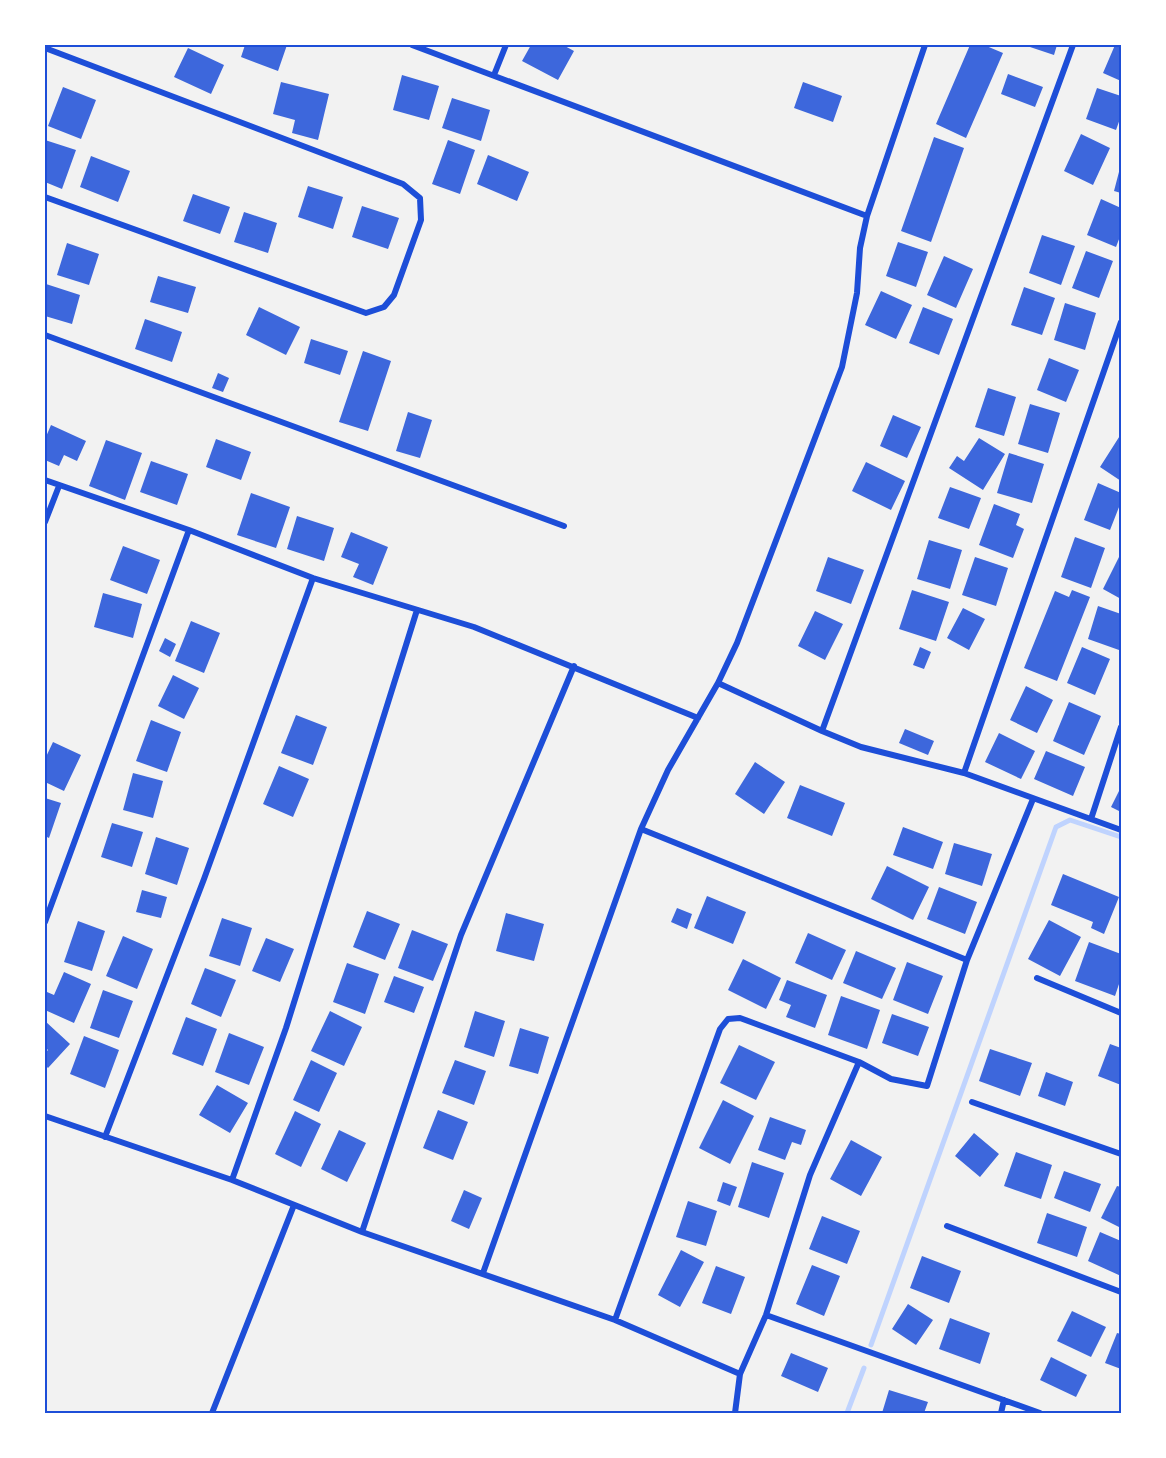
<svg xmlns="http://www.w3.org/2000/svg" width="1166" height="1458" viewBox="0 0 1166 1458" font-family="Quicksand,sans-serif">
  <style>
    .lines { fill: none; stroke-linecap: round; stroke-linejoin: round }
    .stream { stroke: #bfd3fe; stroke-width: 5 }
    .building { fill: #3d67dc }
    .minor { stroke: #1d4ed8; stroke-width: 6 }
    .neatline { fill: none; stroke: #1d4ed8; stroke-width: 2 }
  </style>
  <rect width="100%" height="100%" fill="#f2f2f2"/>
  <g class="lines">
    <path class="stream" d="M871 1345 1056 827 1070 820 1121 837
      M847 1413 864 1368"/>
  </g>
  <path class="building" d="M245 45H287L278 71 241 57Z
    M531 45H563L574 51 558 80 522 61Z
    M970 45H984L1003 53 966 138 936 124Z
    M1024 45H1057L1054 55Z
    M1115 45H1121V81L1103 73Z
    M188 48 224 65 211 94 174 77Z
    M1008 74 1043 87 1035 107 1001 94Z
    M402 75 439 86 429 120 393 110Z
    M281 82 329 94 318 140 292 133 295 120 273 114Z
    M803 82 842 96 833 122 794 108Z
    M63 87 96 100 81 139 48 126Z
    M1097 88 1121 96V116L1116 130 1086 119Z
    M452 98 490 110 481 141 442 128Z
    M1081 134 1110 148 1093 185 1064 171Z
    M934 137 964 148 931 242 901 231Z
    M45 140 76 150 62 189 45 182 47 160Z
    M448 140 475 150 460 194 432 184Z
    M488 155 529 172 517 201 477 184Z
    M91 156 130 171 118 202 80 187Z
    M1120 168H1121V193L1114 191Z
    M308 186 343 197 333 229 298 217Z
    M193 194 230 207 220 234 183 221Z
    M1101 199 1121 208V234L1116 247 1087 235Z
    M362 206 399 218 388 249 352 237Z
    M244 212 277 223 268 253 234 242Z
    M1042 235 1075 246 1061 285 1029 273Z
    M898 242 928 252 916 287 886 276Z
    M67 243 99 254 89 285 57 275Z
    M1086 251 1113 261 1099 298 1072 288Z
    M944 256 973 269 956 308 927 295Z
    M158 276 196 287 188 313 150 302Z
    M46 284 80 295 72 324 45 316Z
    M1024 287 1055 298 1042 335 1011 325Z
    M881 291 912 305 896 339 865 325Z
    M1065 303 1096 313 1085 350 1054 340Z
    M259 307 300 327 286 355 246 335Z
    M923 307 953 319 939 355 909 343Z
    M145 319 182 332 172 362 135 349Z
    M311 339 348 351 340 375 304 363Z
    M363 351 391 361 368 431 339 422Z
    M1049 358 1079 370 1066 402 1037 390Z
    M218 373 229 378 223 392 212 388Z
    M988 388 1016 397 1004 436 975 427Z
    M1030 404 1060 413 1048 453 1018 444Z
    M408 412 432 420 420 458 396 451Z
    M893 415 921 427 907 458 880 446Z
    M51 425 86 441 77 461 64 455 59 466 45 460V439Z
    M1121 434V481L1100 467Z
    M979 438 1005 454 983 490 949 468 957 456 964 461Z
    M216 439 251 452 241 480 206 467Z
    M106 440 142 453 125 500 89 486Z
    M1009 453 1044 464 1032 503 997 493Z
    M151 461 188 474 177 505 140 492Z
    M866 462 905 481 891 510 852 491Z
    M1098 483 1121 493V502L1110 530 1084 520Z
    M950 487 981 498 969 529 938 518Z
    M251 493 290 507 276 548 237 535Z
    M994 504 1020 514 1016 525 1024 529 1013 558 979 545Z
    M297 516 334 528 324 561 287 549Z
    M351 532 388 547 373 585 353 577 359 564 341 557Z
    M1075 537 1105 548 1091 588 1061 577Z
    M929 540 962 550 950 589 917 579Z
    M123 546 160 560 147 594 110 580Z
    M1121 553V599L1103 589Z
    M828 557 864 570 851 604 816 591Z
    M975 557 1008 568 996 606 962 595Z
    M912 590 949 602 936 641 899 629Z
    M1072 590 1090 597 1057 681 1024 668 1055 591 1069 597Z
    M103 593 142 604 133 638 94 627Z
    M1098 606 1121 614 1119 650 1088 639Z
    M963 608 985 619 969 650 947 638Z
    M815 611 843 624 825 660 798 646Z
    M191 621 220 633 204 673 175 661Z
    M165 638 176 644 170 657 159 651Z
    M920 647 931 652 924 669 913 665Z
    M1082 647 1110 659 1095 695 1067 683Z
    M173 675 199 688 184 719 158 706Z
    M1026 686 1053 700 1037 733 1010 720Z
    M1069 702 1101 716 1084 755 1053 741Z
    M296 715 327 727 313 765 281 753Z
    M151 720 181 732 167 772 136 761Z
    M905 729 934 741 928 755 899 743Z
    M999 733 1035 751 1021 779 985 762Z
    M53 742 81 755 64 791 45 782V759Z
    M1046 751 1085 767 1073 796 1034 779Z
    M755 762 785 782 764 814 735 794Z
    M279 766 309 779 293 817 263 804Z
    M133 773 163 781 153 818 123 810Z
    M800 785 845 803 832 836 787 818Z
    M1121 787V812L1111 807Z
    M45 798 61 803 49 838 45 836Z
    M112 823 143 832 132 867 101 857Z
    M903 827 943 842 933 869 893 855Z
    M156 837 189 848 177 885 145 874Z
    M954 843 992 854 982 886 945 874Z
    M887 866 929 887 913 920 871 899Z
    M1063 874 1119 897 1104 934 1091 928 1093 922 1051 905Z
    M939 887 977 902 965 934 927 919Z
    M142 890 167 897 161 918 136 912Z
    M707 896 746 912 733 944 694 928Z
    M677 908 692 914 687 929 671 922Z
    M367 911 400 924 385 960 353 947Z
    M506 913 544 924 534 961 496 951Z
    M222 918 252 928 240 966 209 956Z
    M1049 920 1081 937 1060 976 1028 959Z
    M78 921 105 931 92 971 64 962Z
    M412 930 448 944 433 981 398 968Z
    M808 933 846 950 832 980 795 963Z
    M123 936 153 949 137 989 106 976Z
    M266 938 294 949 280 982 252 971Z
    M1089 942 1121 954V978L1115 996 1075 981Z
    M856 951 896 968 882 999 843 983Z
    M743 959 781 978 766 1009 728 990Z
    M907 962 943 976 928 1014 893 1000Z
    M347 963 379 974 365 1014 333 1002Z
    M205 968 236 980 221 1017 191 1004Z
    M64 972 91 984 74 1023 45 1010 47 992 54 995Z
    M394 976 424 987 414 1013 384 1002Z
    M787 980 827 995 815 1028 786 1017 791 1005 779 1000Z
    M103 990 133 1001 119 1038 90 1028Z
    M841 996 880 1010 867 1049 828 1035Z
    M330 1011 362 1027 344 1066 311 1051Z
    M475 1011 505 1021 494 1057 464 1047Z
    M892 1014 929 1027 918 1056 882 1043Z
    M186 1017 217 1029 203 1066 172 1054Z
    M45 1021 70 1044 48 1068 45 1065V1053L48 1050 45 1047Z
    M520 1028 549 1037 538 1074 509 1066Z
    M229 1033 264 1047 249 1085 215 1072Z
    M84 1036 119 1050 105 1088 70 1074Z
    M1110 1044 1121 1048V1085L1098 1076Z
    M739 1045 775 1062 756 1100 720 1083Z
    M990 1049 1032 1063 1020 1096 979 1081Z
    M311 1060 337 1073 319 1112 293 1100Z
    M455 1060 486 1071 474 1105 442 1093Z
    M1046 1072 1073 1082 1065 1106 1038 1096Z
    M217 1085 248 1103 230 1133 199 1115Z
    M723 1100 754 1116 730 1164 699 1148Z
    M438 1110 468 1122 453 1160 423 1148Z
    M295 1111 321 1124 301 1167 275 1154Z
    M770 1117 806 1130 801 1145 792 1142 785 1160 758 1150Z
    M339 1130 366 1143 347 1182 321 1169Z
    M974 1133 999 1154 980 1177 955 1156Z
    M851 1140 882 1157 861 1196 830 1179Z
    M1016 1152 1052 1165 1041 1199 1004 1186Z
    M752 1162 784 1173 769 1218 738 1207Z
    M1064 1171 1101 1184 1090 1212 1054 1198Z
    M723 1182 737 1187 730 1206 717 1201Z
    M1117 1186 1121 1187V1228L1101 1218Z
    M464 1190 482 1198 469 1229 451 1221Z
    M688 1201 717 1211 706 1246 676 1237Z
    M1047 1213 1087 1227 1077 1257 1037 1243Z
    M822 1216 860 1231 847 1264 809 1249Z
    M1100 1232 1121 1241V1276L1088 1261Z
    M681 1250 704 1262 680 1307 658 1295Z
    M922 1256 961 1271 949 1303 910 1288Z
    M812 1265 840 1276 824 1316 796 1304Z
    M716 1266 745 1277 731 1314 702 1303Z
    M908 1304 933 1320 916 1345 892 1329Z
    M1072 1311 1106 1327 1091 1357 1057 1341Z
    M950 1318 990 1333 980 1364 939 1349Z
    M1117 1333 1121 1334V1369L1105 1363Z
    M791 1353 828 1368 818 1392 781 1376Z
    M1051 1357 1087 1375 1076 1397 1040 1380Z
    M889 1390 928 1402 924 1413H882Z"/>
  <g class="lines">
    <path class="minor" d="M412 45 867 216
      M1073 45 822 731 861 747 964 773 1121 830
      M45 48 403 184 420 198 421 220 394 295 384 307 366 313 45 197
      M494 75 506 45
      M45 335 564 526
      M45 480 189 530 313 578 474 627 698 718
      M45 522 59 486
      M822 731 718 683 737 643 842 367 857 293 860 248 867 216 925 45
      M964 773 1121 322
      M1091 819 1121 727
      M641 829 967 960
      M45 922 189 530
      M1037 978 1121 1013
      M972 1102 1121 1154
      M45 1116 232 1180 362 1232 615 1320 740 1374 766 1315 810 1175 859 1062
      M105 1137 204 879 313 578
      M232 1180 286 1028 417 610
      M947 1226 1121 1292
      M362 1232 461 935 574 666
      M483 1273 641 829 668 770 718 683
      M766 1315 1040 1413
      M615 1320 720 1029 728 1019 740 1018 859 1062 891 1079 927 1086 967 960 1033 799
      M212 1413 294 1205
      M735 1413 740 1374
      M1001 1413 1004 1400"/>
  </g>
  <rect width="1166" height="1458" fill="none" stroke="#ffffff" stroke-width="93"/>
  <rect x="46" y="46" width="1074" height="1366" class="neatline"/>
</svg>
